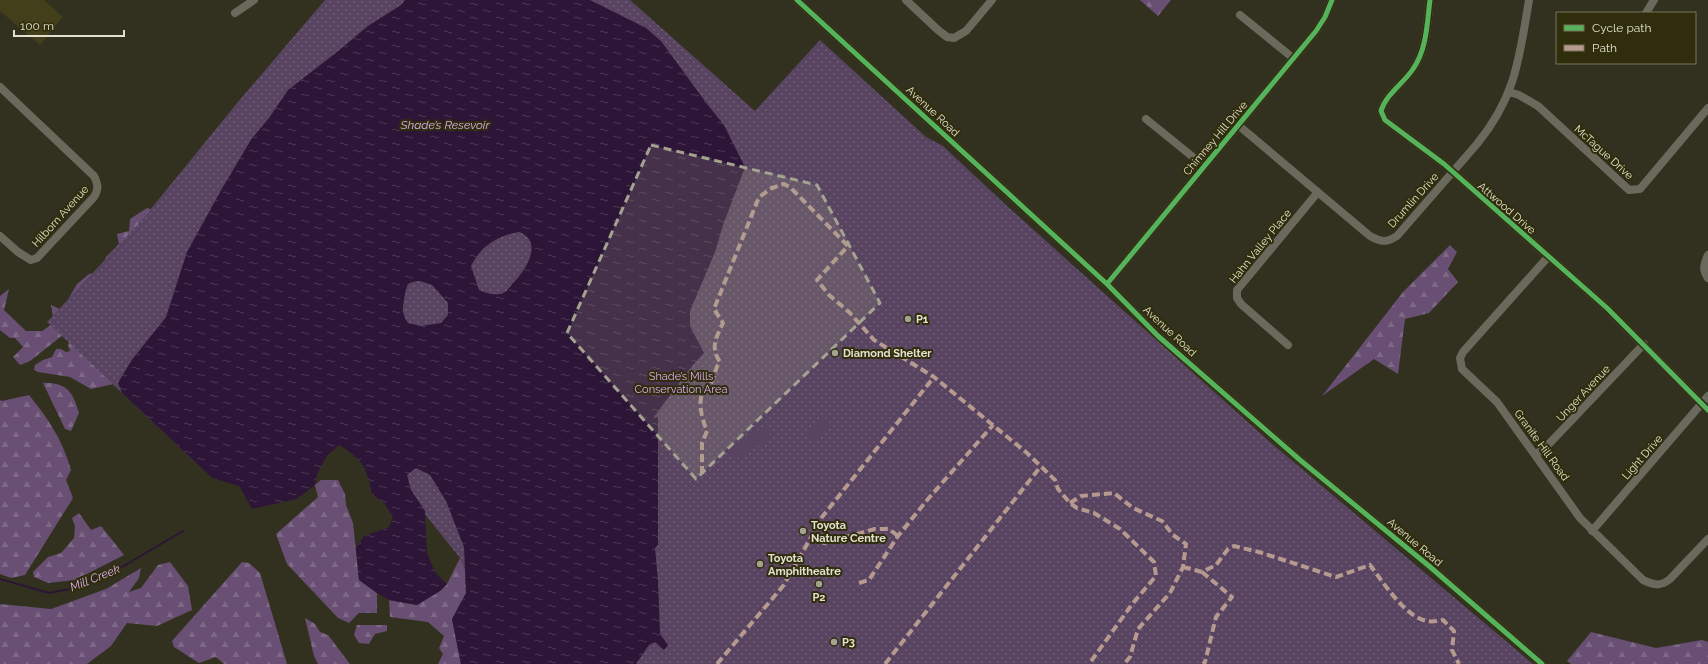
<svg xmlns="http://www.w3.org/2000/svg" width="1708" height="664" viewBox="0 0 1708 664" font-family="Raleway,sans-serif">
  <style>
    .built { fill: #423f1a }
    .forest { fill: url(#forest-firs) }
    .park { fill: url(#park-dots) }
    .pitch { fill: #584460 }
    .water { fill: url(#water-ripples); fill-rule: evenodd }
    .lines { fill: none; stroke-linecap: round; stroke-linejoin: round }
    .stream { stroke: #2d1537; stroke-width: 2 }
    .minor { stroke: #6a695c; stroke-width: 8 }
    .quiet { stroke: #b69a8f; stroke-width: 4; stroke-dasharray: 8 4; stroke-linecap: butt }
    .cycleway-casing { stroke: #302d0c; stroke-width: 8 }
    .cycleway { stroke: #56b35d; stroke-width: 5 }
    .marked { fill: #a4a391; fill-opacity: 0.2; stroke: #a4a391; stroke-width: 3; stroke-dasharray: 8 5; stroke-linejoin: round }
    .poi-dot { fill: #a4a391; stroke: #302d0c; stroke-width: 1.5 }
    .labels { text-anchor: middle; stroke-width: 4; stroke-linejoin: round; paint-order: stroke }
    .street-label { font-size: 11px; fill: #e2e1ce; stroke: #302d0c }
    .poi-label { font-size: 11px; font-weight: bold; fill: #e2e1ce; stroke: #302d0c; text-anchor: start }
    .park-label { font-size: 11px; fill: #dcaef3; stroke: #302d0c }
    .water-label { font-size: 12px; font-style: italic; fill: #dbadf2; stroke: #302d0c }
  </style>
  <defs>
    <pattern id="forest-firs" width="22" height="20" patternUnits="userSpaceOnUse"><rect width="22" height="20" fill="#684f73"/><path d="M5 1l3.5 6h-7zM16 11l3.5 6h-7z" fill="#7d6886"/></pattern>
    <pattern id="park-dots" width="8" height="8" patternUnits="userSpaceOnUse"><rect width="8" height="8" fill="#584460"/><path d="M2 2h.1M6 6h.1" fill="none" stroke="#705f76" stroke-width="1.8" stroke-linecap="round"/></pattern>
    <pattern id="water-ripples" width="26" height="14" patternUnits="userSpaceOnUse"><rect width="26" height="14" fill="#2d1537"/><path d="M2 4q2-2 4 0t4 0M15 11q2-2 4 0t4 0" fill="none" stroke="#4b3753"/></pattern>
  </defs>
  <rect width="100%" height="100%" fill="#32311f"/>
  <path class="built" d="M0 0H44L63 17 40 45 0 11Z"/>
  <path class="forest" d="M1140 0H1171L1158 16Z
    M147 208 158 211 118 383 91 389 70 377 38 372 34 370 35 365 43 360 52 357 56 349H61L66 352 70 351 68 345 72 335H63L30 361 20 365 13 357 23 347 15 338H10L0 330V296L9 289 4 310 26 331H42L54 323 51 305 62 310 77 284 89 274 101 272 106 257 119 244 117 234 129 231 130 219Z
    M1450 245 1457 252 1448 269 1458 282 1429 313 1405 319 1398 374 1374 359 1322 396 1403 292Z
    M43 383C67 382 73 392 79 413L71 431 65 429Z
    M29 395C48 418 63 441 71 470L66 480 73 498 25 575 11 578 0 574V400L2 401Z
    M321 480H338L345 494 346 505 353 523 359 580 377 593V613H359L349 623 338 618 287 564 276 534 318 497 315 485Z
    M79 513 91 530 101 526 124 555 75 580 48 583 34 577 33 572 48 557 61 553 74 538 75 526 72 518Z
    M460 558 465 569 466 593 452 619 461 664H438L443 654 439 648 444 636 428 622 390 617 389 600 417 605 440 591 447 584Z
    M170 562 188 586 192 610 157 626 127 623 111 646 87 664H0V604L51 609 106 589 141 568 139 578 129 592 141 588 158 565Z
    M242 562 249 563 260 573 287 664H224L216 657 199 663 174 647 172 641Z
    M305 618 315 624 320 632 328 635 350 664H318L314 656Z
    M357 625H387V631L375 634 369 644 359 643 354 635Z
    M1591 632 1656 648 1702 640 1708 642V664H1571L1567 661Z"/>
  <path class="park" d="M325 0H630L755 111 820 40 926 137 943 146 1007 206 1270 442 1533 664H461L452 619 466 593 465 569 460 558 363 437 212 478 47 322 141 221 238 102Z"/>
  <path class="pitch" d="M823 415 832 425 814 442 805 432Z
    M765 426 772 437 733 461 726 449Z"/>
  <path class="water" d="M405 0H590L646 28 661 41 707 104 724 125 745 167 723 225 715 252 690 311V326L704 353 692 366 653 418 658 417V545L655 548 658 580 660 634 668 645 664 650 655 642 649 645 636 664H461L452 619 466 593 464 547 446 501 430 475 416 468 407 475 411 490 425 511 427 553 435 572 447 584 440 591 417 605 389 600 377 593 359 580 356 548 364 536 389 527 393 517 384 503 372 494C367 467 362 459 339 445L327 456 317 474 315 485 297 499 252 509 239 486 212 478 122 393 118 383 131 361 166 317 187 252 220 192 252 138 269 118 288 90 337 52 368 26 401 5ZM519 232C544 241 526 270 514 282 509 287 507 293 500 294 493 295 485 293 479 290L471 266C481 246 497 236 519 232ZM420 281 432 285 448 303V315L441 323 421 326 408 323C406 320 404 316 403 312 402 309 406 287 408 284 411 282 416 281 420 281Z"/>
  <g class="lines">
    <path class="stream" d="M0 579 49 593 70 589 122 567 183 531"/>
    <path class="minor" d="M797 0 1107 284 1158 336 1300 460 1429 566 1542 664
      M906 0 938 30 947 37 954 38 966 31 992 0
      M1430 0C1427 23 1427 49 1413 69 1404 83 1386 94 1381 111L1385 120 1444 164 1607 308 1708 410
      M235 13 254 0
      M1646 13 1654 0
      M1240 15 1293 58
      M0 87 94 176C98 184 99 189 94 197L37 258 31 260 18 252 0 236
      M1509 92 1519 95 1538 106 1629 190 1640 189 1708 108
      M1146 119 1204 166
      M1238 125 1370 236C1381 242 1386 243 1397 236L1477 144C1516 96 1519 59 1529 0
      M1708 255C1704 264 1702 270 1708 278
      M1548 257 1463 352 1460 358 1462 369 1497 402 1580 518 1643 580C1654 585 1660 587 1670 579L1708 539
      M1107 284 1316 31 1325 17 1332 0
      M1288 345 1241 304 1237 298V290L1318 192
      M1536 454 1547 446 1644 344
      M1592 531 1708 396"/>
    <path class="quiet" d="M702 474V443L707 431C703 422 698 405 702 394 705 389 711 385 713 379 716 372 715 368 720 362 710 347 716 338 723 323L714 309 759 197 772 188 784 184 791 188 848 246 817 280 829 295 849 312 874 340 934 377 1027 453 1055 480 1058 489 1070 503 1077 508 1094 513 1120 529 1154 562 1156 576 1133 603 1089 664
      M1070 503 1081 496 1114 493 1133 508 1162 521 1173 535 1186 544 1183 567 1170 593 1138 629 1130 657 1124 664
      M811 537 824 543 875 529H889L898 536
      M1183 567 1202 572 1216 565 1228 549 1234 546 1259 552 1336 577 1370 565C1383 582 1405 617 1427 621 1432 622 1438 621 1443 620L1454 631 1452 650 1459 664
      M1202 572 1232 597 1216 617 1205 662 1203 664
      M859 583 869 580 898 536 928 499 993 425
      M717 664 783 586 800 557 822 517 934 377
      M885 664 1041 466"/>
    <defs>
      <path id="cycleway" d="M797 0 1107 284 1158 336 1300 460 1429 566 1542 664
        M1430 0C1427 23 1427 49 1413 69 1404 83 1386 94 1381 111L1385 120 1444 164 1607 308 1708 410
        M1107 284 1316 31 1325 17 1332 0"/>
    </defs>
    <use href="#cycleway" class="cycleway-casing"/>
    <use href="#cycleway" class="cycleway"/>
  </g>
  <path class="marked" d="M651 145 817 185 880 303 696 479 567 333Z"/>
  <g class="poi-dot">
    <circle cx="908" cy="319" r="4"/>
    <circle cx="835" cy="353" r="4"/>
    <circle cx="803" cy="531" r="4"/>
    <circle cx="760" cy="564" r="4"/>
    <circle cx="819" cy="584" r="4"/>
    <circle cx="834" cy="642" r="4"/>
  </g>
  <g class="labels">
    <g class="street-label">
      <text transform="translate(933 111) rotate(43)" y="4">Avenue Road</text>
      <text transform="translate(1215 138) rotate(-50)" y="4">Chimney Hill Drive</text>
      <text transform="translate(1604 152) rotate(42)" y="4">McTague Drive</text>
      <text transform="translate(1413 200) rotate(-48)" y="4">Drumlin Drive</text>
      <text transform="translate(1507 208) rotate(41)" y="4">Attwood Drive</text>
      <text transform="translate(60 216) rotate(-48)" y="4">Hilborn Avenue</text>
      <text transform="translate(1260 246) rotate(-51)" y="4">Hahn Valley Place</text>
      <text transform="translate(1170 331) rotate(43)" y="4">Avenue Road</text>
      <text transform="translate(1583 393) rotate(-47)" y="4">Unger Avenue</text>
      <text transform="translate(1542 445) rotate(54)" y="4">Granite Hill Road</text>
      <text transform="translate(1642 457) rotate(-49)" y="4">Light Drive</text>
      <text transform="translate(1415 542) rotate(40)" y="4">Avenue Road</text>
    </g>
    <g class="poi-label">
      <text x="916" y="323">P1</text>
      <text x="843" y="357">Diamond Shelter</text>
      <text x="811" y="529">Toyota<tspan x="811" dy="13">Nature Centre</tspan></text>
      <text x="768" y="562">Toyota<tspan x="768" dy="13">Amphitheatre</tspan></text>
      <text x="819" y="601" text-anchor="middle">P2</text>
      <text x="842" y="646">P3</text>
    </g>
    <g class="park-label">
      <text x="681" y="380">Shade’s Mills<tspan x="681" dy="13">Conservation Area</tspan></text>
    </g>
    <g class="water-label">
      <text x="445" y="129">Shade’s Resevoir</text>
      <text transform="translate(95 578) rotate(-22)" y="4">Mill Creek</text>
    </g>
  </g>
  <rect x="1556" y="12" width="140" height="52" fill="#302d0c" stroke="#77755a"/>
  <rect x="1564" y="25" width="20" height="6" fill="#56b35d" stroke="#77755a"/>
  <text x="1592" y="32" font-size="12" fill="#e2e1ce">Cycle path</text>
  <rect x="1564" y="45" width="20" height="6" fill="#b69a8f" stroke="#77755a"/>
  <text x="1592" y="52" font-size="12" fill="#e2e1ce">Path</text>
  <path d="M14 30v6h110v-6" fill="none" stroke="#e2e1ce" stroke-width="2"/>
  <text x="20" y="30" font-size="12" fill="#e2e1ce" stroke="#302d0c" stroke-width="3" paint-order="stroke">100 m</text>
</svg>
